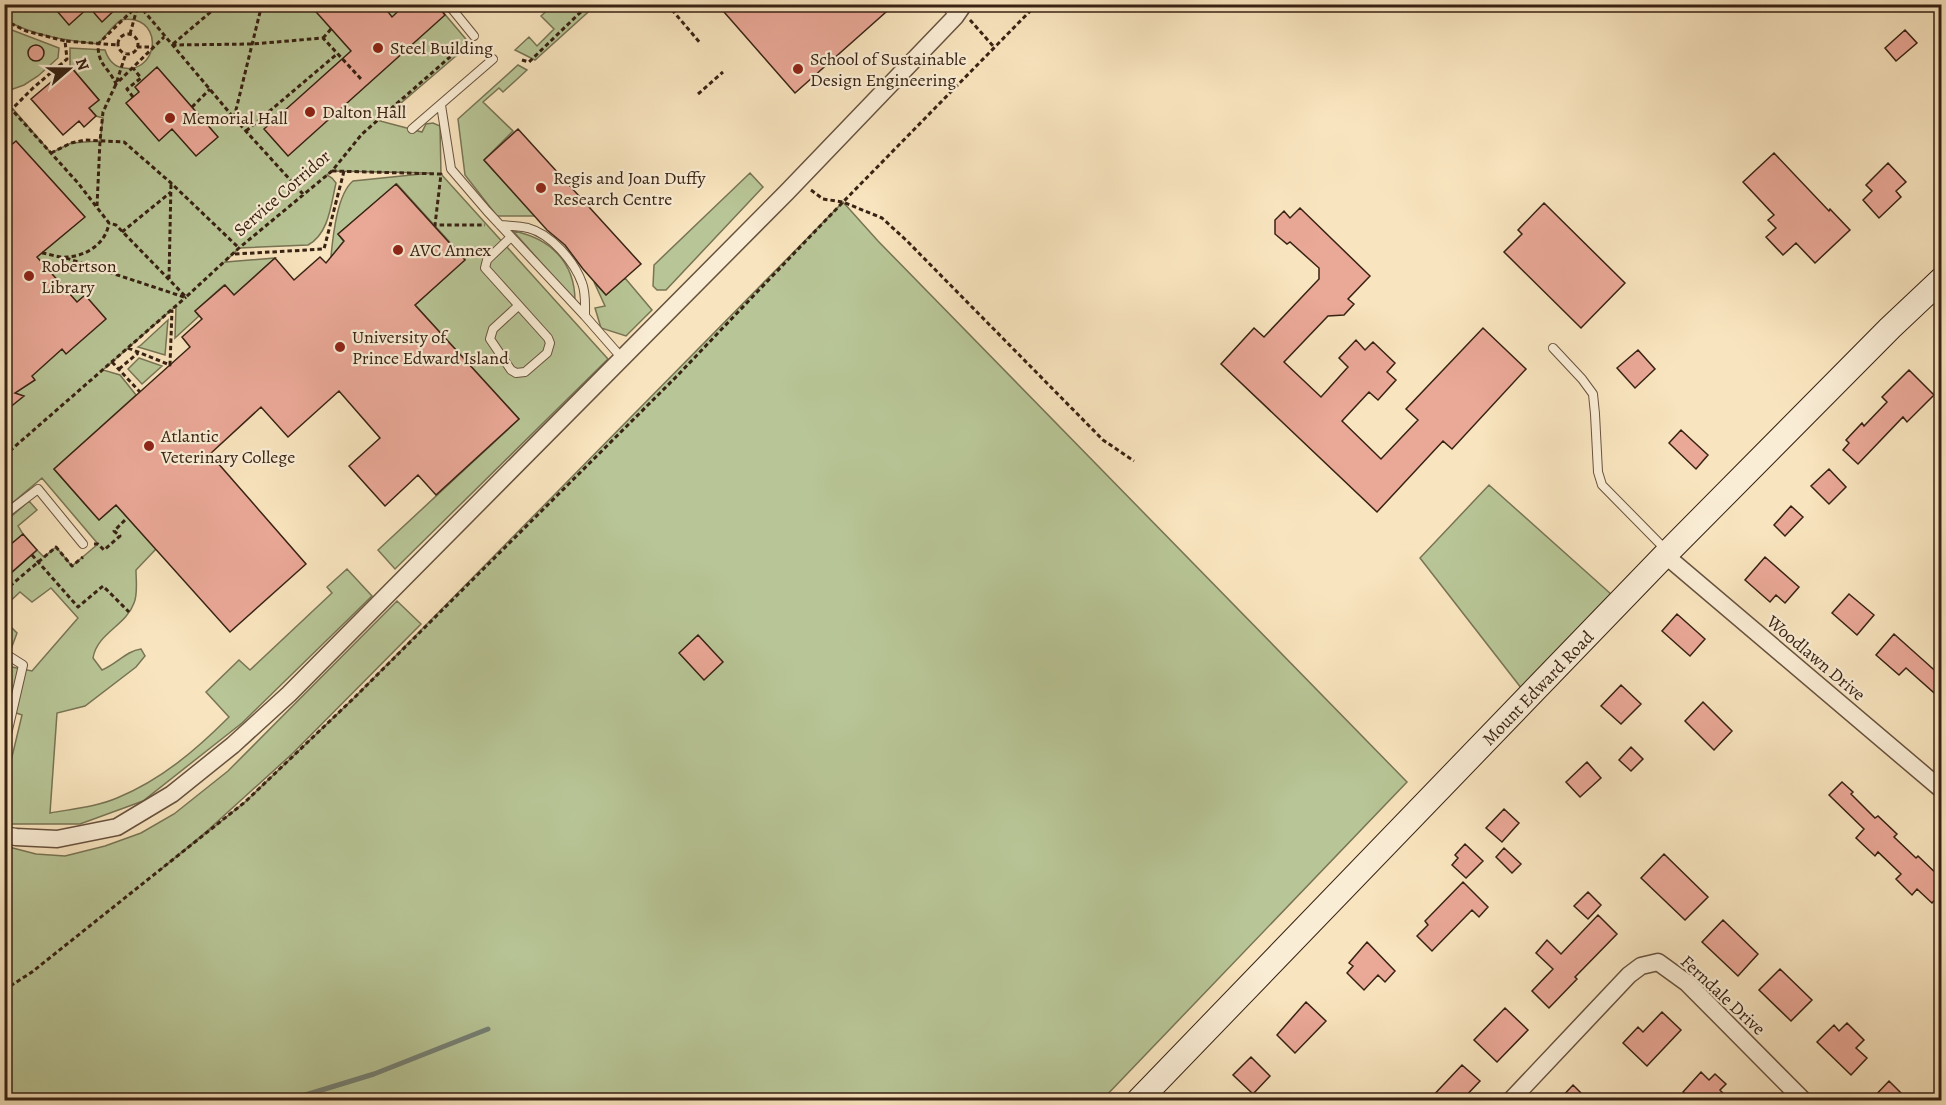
<svg xmlns="http://www.w3.org/2000/svg" width="1946" height="1105" viewBox="0 0 1946 1105" font-family="Alegreya,serif">
  <style>
    .green { fill: #b8c596; stroke: #787454; stroke-width: 1.5 }
    .lines { fill: none; stroke-linecap: round; stroke-linejoin: round }
    .stream { stroke: #758074; stroke-width: 5 }
    .building { fill: #eaa897; stroke: #382213; stroke-width: 1.5 }
    .lane-casing { stroke: #68523e; stroke-width: 10 }
    .street-casing { stroke: #68523e; stroke-width: 19 }
    .secondary-casing { stroke: #382213; stroke-width: 26 }
    .path { stroke: #382213; stroke-width: 3; stroke-dasharray: 4.5 3; stroke-linecap: butt }
    .lane { stroke: #faedd5; stroke-width: 8 }
    .street { stroke: #faedd5; stroke-width: 16 }
    .secondary { stroke: #faedd5; stroke-width: 24 }
    .poi-dot { fill: #8f2418; stroke: #faedd5; stroke-width: 2 }
    .labels { text-anchor: middle; stroke-width: 4.5; stroke-linejoin: round; paint-order: stroke }
    .poi-label { font-size: 18px; fill: #382213; stroke: #faedd5; text-anchor: start }
    .street-label { font-size: 18px; fill: #382213; stroke: #faedd5 }
  </style>
  <rect width="100%" height="100%" fill="#f8e4be"/>
  <filter id="stains"><feTurbulence type="fractalNoise" baseFrequency=".00333" numOctaves="4"/><feColorMatrix values="0 0 0 0 .2 0 0 0 0 .09 0 0 0 0 .02 0 0 0 .5 -.17"/></filter>
  <radialGradient id="worn" r=".72"><stop offset=".6" stop-color="#630" stop-opacity="0"/><stop offset="1" stop-color="#630" stop-opacity=".3"/></radialGradient>
  <path class="green" d="M554 4 596 5 535 60 515 50 529 37 537 46 554 29 541 16Z
    M5 5H437L470 44 380 121 422 132 426 124 433 123 440 126 441 174 608 359 395 569 378 550 519 419 415 305 465 259 397 184 338 234 346 244 331 256C333 236 337 194 353 181L431 173 332 171 327 175 332 178 336 183C331 204 329 234 308 245L239 248 225 262 275 258 234 295 224 285 195 311 199 316 175 338 176 306 103 370 120 375 136 395 54 469 99 520 116 505 156 549 136 570C136 580 138 594 134 603 126 626 97 633 93 658L102 670C117 664 126 651 141 649L145 656 136 667 85 706 57 713 50 813C72 809 96 807 117 798 161 780 196 750 229 717L206 692 239 660 250 670 332 593 327 587 347 569 372 596 242 723 143 801 80 824H4L5 786 22 715 5 709V662L12 667 32 671 78 618 51 588 32 602 20 592 5 606 4 574 7 577 37 550 44 557 56 547 72 566 98 544 42 478 5 509V118L13 109 51 153 71 143 100 141 103 118 96 116 89 108 99 100 70 66V48L105 50C108 59 114 67 124 68 154 73 164 28 135 20 131 19 124 19 121 20 114 24 104 38 98 44 64 40 35 36 5 20Z
    M4 27 59 48 58 58 38 76 24 85 13 89 5 88Z
    M518 65 527 70 503 92 499 88 483 102 513 131 484 160 535 216H497L465 175 458 119Z
    M750 173 763 187 666 290H657L653 286 654 265Z
    M843 202 878 241 1407 782 1102 1100H5V846L36 854 65 856 105 846 141 833 174 814 228 771 397 601 421 624 292 754 207 831 160 870 245 802 355 697Z
    M513 231C550 238 575 262 575 301Z
    M625 278 652 310 626 336 601 328 595 308 605 306 594 282 606 295Z
    M168 320 165 355 138 347 141 345Z
    M139 358 162 366 142 384 128 369Z
    M1489 485 1612 595 1522 689 1420 558Z
    M29 501 37 510 18 526 23 534 5 550V522Z
    M4 620 17 633 10 652 5 648Z"/>
  <g class="lines">
    <path class="stream" d="M289 1100 374 1074 488 1029"/>
  </g>
  <path class="building" d="M51 4H121L102 22 89 7 69 25Z
    M309 4H382L392 17 406 4H436L445 15 288 156 264 129 351 51Z
    M717 4H895L795 93Z
    M1905 30 1917 43 1896 61 1885 48Z
    M28 53a8 8 0 1 1 16 0a8 8 0 1 1-16 0Z
    M70 66 99 100 89 108 96 116 84 127 79 121 63 135 31 99Z
    M157 67 218 137 196 156 172 129 159 141 126 103 139 92 135 87Z
    M518 129 641 264 606 295 583 269 565 245 547 230 484 160Z
    M16 141 85 217 37 257 77 302 85 295 106 319 66 354 62 349 32 376 35 380 15 393 24 396 4 412V151Z
    M1774 153 1829 211 1830 209 1850 230 1815 263 1796 243 1783 255 1766 237 1776 228 1768 220 1774 215 1743 182Z
    M1888 163 1906 182 1896 191 1901 197 1879 218 1863 200 1872 191 1866 185Z
    M396 184 465 260 415 305 519 419 436 495 418 475 385 506 349 466 380 438 339 391 288 437 261 407 210 454 306 564 230 632 116 505 99 520 54 469 190 347 182 337 202 319 195 311 225 285 234 295 275 258 294 280 320 257 326 263 344 241 338 234Z
    M1544 203 1625 283 1581 328 1504 252 1522 234 1518 230Z
    M1300 208 1370 276 1348 299 1354 304 1344 315 1328 316 1284 362 1321 397 1348 367 1339 358 1356 340 1365 350 1373 342 1395 363 1387 372 1396 380 1378 400 1369 392 1342 421 1381 459 1418 420 1406 409 1483 328 1526 369 1452 449 1443 441 1377 512 1221 364 1254 328 1264 337 1319 279V268L1290 242 1287 244 1275 234V220L1284 211 1290 218Z
    M1638 350 1655 369 1635 388 1617 368Z
    M1909 370 1934 395 1907 422 1903 417 1858 464 1843 450 1849 443 1846 440 1862 423 1864 426 1887 402 1882 397Z
    M1681 430 1708 455 1696 469 1669 443Z
    M1829 469 1846 487 1829 504 1811 486Z
    M1791 506 1803 517 1785 536 1774 525Z
    M23 534 37 550 4 579V550Z
    M1765 557 1799 587 1785 603 1776 595 1770 602 1745 580Z
    M1849 594 1874 615 1857 635 1832 613Z
    M1677 614 1705 639 1690 656 1662 631Z
    M1894 634 1941 676V699L1906 668 1899 675 1876 655Z
    M698 635 723 662 704 680 679 653Z
    M1621 685 1641 704 1621 724 1601 706Z
    M1703 702 1732 731 1714 750 1685 721Z
    M1631 747 1643 759 1631 771 1619 760Z
    M1587 762 1601 778 1580 797 1566 782Z
    M1842 782 1853 792 1851 794 1875 818 1878 816 1897 834 1894 837 1916 858 1918 856 1941 878V893L1932 903 1917 889 1912 895 1896 879 1901 874 1878 852 1875 856 1856 838 1864 829 1829 795Z
    M1504 809 1519 823 1502 842 1486 828Z
    M1465 844 1483 861 1466 878 1452 865 1458 858 1455 855Z
    M1504 848 1521 864 1512 873 1496 857Z
    M1664 854 1708 897 1685 920 1641 878Z
    M1463 882 1488 907 1479 917 1472 910 1432 951 1417 936 1428 925 1425 921Z
    M1588 892 1601 905 1588 919 1574 906Z
    M1598 915 1617 934 1575 977 1577 979 1549 1008 1532 991 1553 969 1536 953 1547 940 1561 954Z
    M1723 920 1758 954 1738 976 1702 942Z
    M1367 942 1395 971 1385 982 1378 975 1364 990 1347 973 1353 966 1349 963Z
    M1780 969 1812 1000 1791 1021 1759 990Z
    M1306 1002 1326 1021 1295 1053 1277 1035Z
    M1505 1008 1528 1030 1497 1062 1474 1040Z
    M1662 1012 1681 1030 1647 1066 1623 1043 1638 1027 1643 1032Z
    M1847 1023 1864 1040 1856 1048 1867 1058 1851 1075 1817 1042 1834 1025 1839 1031Z
    M1251 1057 1270 1076 1253 1094 1233 1075Z
    M1462 1065 1480 1081 1461 1101H1428Z
    M1701 1072 1709 1080 1715 1074 1726 1084 1720 1090 1730 1101H1692L1683 1092Z
    M1889 1081 1909 1101H1870Z
    M1573 1085 1589 1101H1558Z"/>
  <g class="lines">
    <defs>
      <path id="lane" d="M448 4 474 36
        M944 4 955 17
        M441 105 451 169 487 211 585 316 621 357
        M412 129 493 59
        M500 225C509 226 519 226 528 228 551 234 574 261 582 283 586 293 585 305 585 316
        M511 237 487 260 485 268 548 338 550 343 547 353 525 372 516 373 511 370 490 339 493 329 518 306
        M1553 348 1582 379 1593 394 1595 414 1598 472 1602 485 1666 550
        M4 515 38 489 83 544
        M4 653 23 665 4 747"/>
      <path id="street" d="M1665 555 1942 790
        M4 835 16 837 57 839 117 827 172 794 233 745 289 694 787 192 955 17 964 4
        M1511 1100 1629 975 1641 966 1658 962 1687 983 1803 1100"/>
      <path id="secondary" d="M1139 1100 1665 555 1890 328 1942 279"/>
    </defs>
    <use href="#lane" class="lane-casing"/>
    <use href="#street" class="street-casing"/>
    <use href="#secondary" class="secondary-casing"/>
    <path class="path" d="M138 4 234 118 303 194
      M667 4 701 44
      M144 12 145 4
      M4 20 26 31 65 41
      M970 20 994 47
      M130 34 138 5 98 44C98 66 108 66 116 84L164 37
      M118 44a10 10 0 1 1 20 0a10 10 0 1 1-20 0Z
      M323 38 331 29
      M173 44 220 4
      M172 45 252 44 323 38 361 79
      M137 47H153
      M522 60 529 62 589 4
      M698 94 723 72
      M133 97 127 89 141 78 133 68
      M4 101 78 183 109 223 116 225 186 297 239 248 332 171 362 134 466 43
      M192 107 210 89
      M4 117 33 88 67 59 65 41 118 45
      M234 118 262 4
      M246 131 337 54
      M51 153 71 143 85 140 124 142 171 183 239 248
      M332 171 441 174 435 225H485
      M811 190 823 199 843 202 882 218 907 241 1103 440 1134 461
      M97 206 100 141 103 112 116 84 126 53
      M122 232 171 192
      M42 253C50 254 59 258 67 257 87 256 106 243 109 223
      M235 254 324 249 344 171
      M66 258 184 297
      M169 279 171 183
      M128 348 170 365 172 310
      M112 362 140 392
      M119 369 138 353
      M4 456 186 297
      M94 544H98L104 550 120 536 114 531 127 518
      M32 555 78 607 103 586 129 612
      M4 591 56 547 72 566 83 557
      M4 990 32 972 245 802 355 697 677 376 843 202 1037 4"/>
    <use href="#lane" class="lane"/>
    <use href="#street" class="street"/>
    <use href="#secondary" class="secondary"/>
  </g>
  <g class="poi-dot">
    <circle cx="378" cy="48" r="6"/>
    <circle cx="798" cy="69" r="6"/>
    <circle cx="310" cy="112" r="6"/>
    <circle cx="170" cy="118" r="6"/>
    <circle cx="541" cy="188" r="6"/>
    <circle cx="398" cy="250" r="6"/>
    <circle cx="29" cy="276" r="6"/>
    <circle cx="340" cy="347" r="6"/>
    <circle cx="149" cy="446" r="6"/>
  </g>
  <g class="labels">
    <g class="poi-label">
      <text x="390" y="54">Steel Building</text>
      <text x="810" y="65">School of Sustainable<tspan x="810" dy="21">Design Engineering</tspan></text>
      <text x="322" y="118">Dalton Hall</text>
      <text x="182" y="124">Memorial Hall</text>
      <text x="553" y="184">Regis and Joan Duffy<tspan x="553" dy="21">Research Centre</tspan></text>
      <text x="410" y="256">AVC Annex</text>
      <text x="41" y="272">Robertson<tspan x="41" dy="21">Library</tspan></text>
      <text x="352" y="343">University of<tspan x="352" dy="21">Prince Edward Island</tspan></text>
      <text x="161" y="442">Atlantic<tspan x="161" dy="21">Veterinary College</tspan></text>
    </g>
    <g class="street-label">
      <text transform="translate(282 193) rotate(-41)" y="6">Service Corridor</text>
      <text transform="translate(1816 658) rotate(40)" y="6">Woodlawn Drive</text>
      <text transform="translate(1538 688) rotate(-46)" y="6">Mount Edward Road</text>
      <text transform="translate(1723 995) rotate(43)" y="6">Ferndale Drive</text>
    </g>
  </g>
  <rect width="1946" height="1105" fill="none" stroke="#f8e4be" stroke-width="24"/>
  <rect x="6" y="6" width="1934" height="1093" fill="none" stroke="#382213" stroke-width="3"/>
  <rect x="12" y="12" width="1922" height="1081" fill="none" stroke="#382213" stroke-width="1.5"/>
  <g transform="translate(69 69) rotate(70)" stroke="#faedd5" stroke-width="4.5" paint-order="stroke">
  <path d="M0-4.5L10 22L0 15L-10 22Z" fill="#382213"/>
  <text y="-9" font-size="16" font-weight="bold" text-anchor="middle" fill="#382213">N</text>
  </g>
  <rect width="100%" height="100%" filter="url(#stains)"/>
  <rect width="100%" height="100%" fill="url(#worn)"/>
</svg>
